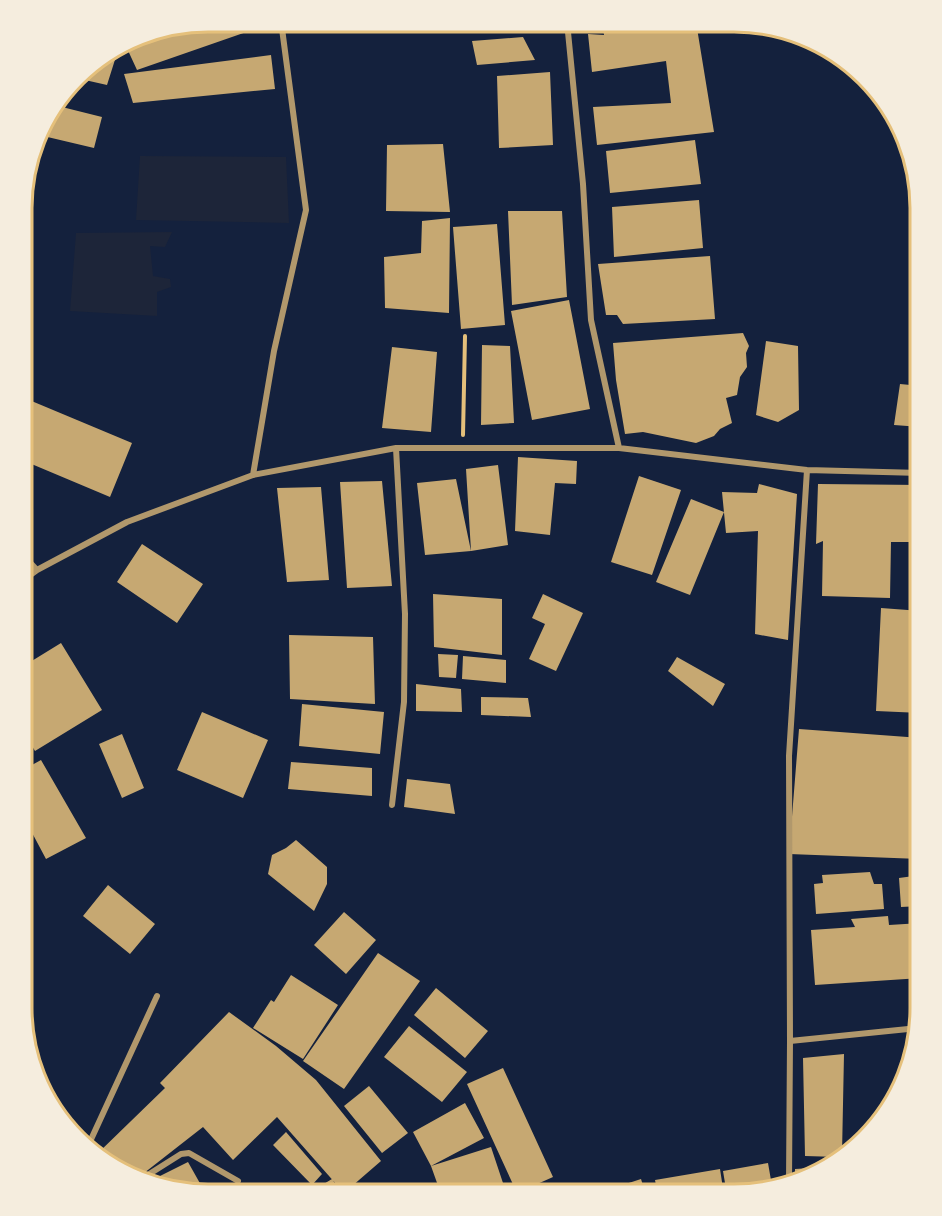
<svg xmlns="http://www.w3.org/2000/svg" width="942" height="1216" viewBox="0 0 942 1216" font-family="Signika,sans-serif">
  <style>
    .green { fill: #1d2539 }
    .building { fill: #c6a872 }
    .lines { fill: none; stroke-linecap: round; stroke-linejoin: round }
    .path { stroke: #e5c07b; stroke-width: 4 }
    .minor { stroke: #b1986c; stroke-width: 6 }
    .rim { fill: none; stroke: #e5c07b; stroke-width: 3 }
  </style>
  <rect width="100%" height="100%" fill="#14213d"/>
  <path class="green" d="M140 156 286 157 289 223 136 220Z
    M172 232 165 247 150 246 153 276 170 279 171 287 157 292V316L70 311 76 233Z"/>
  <path class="building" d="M207 21H253L255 29 137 70 125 44 147 31Z
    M602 22H696L714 132 597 145 593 107 671 103 666 61 592 72 588 34 604 35Z
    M523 37 535 60 477 65 472 41Z
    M119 47 107 85 76 78 85 67Z
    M271 55 275 89 133 103 124 74Z
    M550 72 553 145 499 148 497 76Z
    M54 105 102 117 94 148 39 135 46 114Z
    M695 140 701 184 610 193 606 151Z
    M443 144 450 212 386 211 387 145Z
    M699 200 703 248 614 257 612 207Z
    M508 211H562L567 297 512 305Z
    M450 218 449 313 385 308 384 257 421 253 422 221Z
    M497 224 505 325 461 329 453 227Z
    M710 256 715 319 623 324 617 315H606L598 264Z
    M569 300 590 409 532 420 511 311Z
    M743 333 749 346 746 353 747 367 740 377 737 395 726 398 732 423 720 429 714 436 696 443 643 432 625 434 616 380 613 343Z
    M766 341 798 346 799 410 778 422 756 415Z
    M482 345 510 346 514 423 481 425Z
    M392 347 437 352 431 432 382 428Z
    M900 384 921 386V427L894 425Z
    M22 397 132 443 110 497 22 460Z
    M518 457 577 461 576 484 555 483 550 535 515 531Z
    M498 465 508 545 471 551 466 469Z
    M639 476 681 490 652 575 611 562Z
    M456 479 471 551 425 555 417 483Z
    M382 481 392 586 347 588 340 482Z
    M759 484 797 494 788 640 755 634 758 531 726 533 722 492 757 493Z
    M818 484 921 485V542H891L890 598 822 596 823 541 816 544Z
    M321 487 329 580 287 582 277 488Z
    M691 499 724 512 690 595 656 582Z
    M142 544 203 584 177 623 117 582Z
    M433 594 502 599V655L434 647Z
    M543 594 583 613 556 671 529 659 545 624 532 618Z
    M881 608 921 611V713L876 711Z
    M289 635 373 637 375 704 290 699Z
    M61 643 102 710 35 751 22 729V667Z
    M438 654 458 655 456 678 439 677Z
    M463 656 506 660V683L462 679Z
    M677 657 725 684 713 706 668 671Z
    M416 684 461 689 462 712 416 711Z
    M481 697 528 698 531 717 481 715Z
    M302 704 384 712 380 754 299 746Z
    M202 712 268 740 243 798 177 770Z
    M799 729 921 738 920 859 789 854Z
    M122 734 144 788 122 798 99 744Z
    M41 760 86 838 46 859 21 812V771Z
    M291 762 372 768V796L288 789Z
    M407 779 450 784 455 814 404 807Z
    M296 840 327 867V884L314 911 268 874 272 855 286 848Z
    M870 872 874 884H882L884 909 816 914 814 884 823 883 822 875Z
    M921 875V906L901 907 899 878Z
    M108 885 155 924 130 954 83 916Z
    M344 912 376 940 346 974 314 945Z
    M888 916 889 925 921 923V978L815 985 811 930 855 927 851 919Z
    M378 953 420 981 344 1089 303 1061Z
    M291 975 338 1005 303 1059 253 1028 271 1000 274 1002Z
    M436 988 488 1031 465 1058 414 1015Z
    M229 1012 276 1046 316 1080 381 1161 344 1193 277 1117 233 1160 203 1127 139 1177 104 1163 96 1155 165 1088 160 1083Z
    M409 1026 467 1072 442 1102 384 1057Z
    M844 1054 842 1154 838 1157 805 1156 803 1058Z
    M503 1068 553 1177 517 1193 467 1084Z
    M369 1086 408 1133 382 1153 344 1106Z
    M465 1103 484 1138 431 1166 413 1132Z
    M286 1132 322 1174 312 1185 273 1145Z
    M491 1147 503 1183 467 1194H441L431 1166Z
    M188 1162 206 1194 183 1193 150 1181Z
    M768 1163 772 1186 735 1195H727L723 1171Z
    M827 1167 817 1176 795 1181V1169Z
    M720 1169 724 1195H658L655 1180Z
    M332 1179 342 1194H307Z
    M641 1179 646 1195H596L595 1194Z"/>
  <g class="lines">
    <path class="path" d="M463 435 465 336"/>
    <path class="minor" d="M567 22 583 184 591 320 619 448
      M253 475 274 351 306 210 281 21
      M22 554 37 570
      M22 581 37 570 127 522 202 494 253 475 396 448H619L807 470 921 473
      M392 805 404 702 405 614 396 448
      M790 1041 918 1028
      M88 1146 157 996
      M143 1178 181 1154 189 1153 238 1181
      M789 1182 790 1041 789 756 807 470"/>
  </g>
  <path d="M0 0H942V1216H0ZM208 32H734A176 176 0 0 1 910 208V1008A176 176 0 0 1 734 1184H208A176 176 0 0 1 32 1008V208A176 176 0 0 1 208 32Z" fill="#f5edde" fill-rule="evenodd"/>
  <path class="rim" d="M208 32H734A176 176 0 0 1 910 208V1008A176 176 0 0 1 734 1184H208A176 176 0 0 1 32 1008V208A176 176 0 0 1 208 32Z"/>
</svg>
